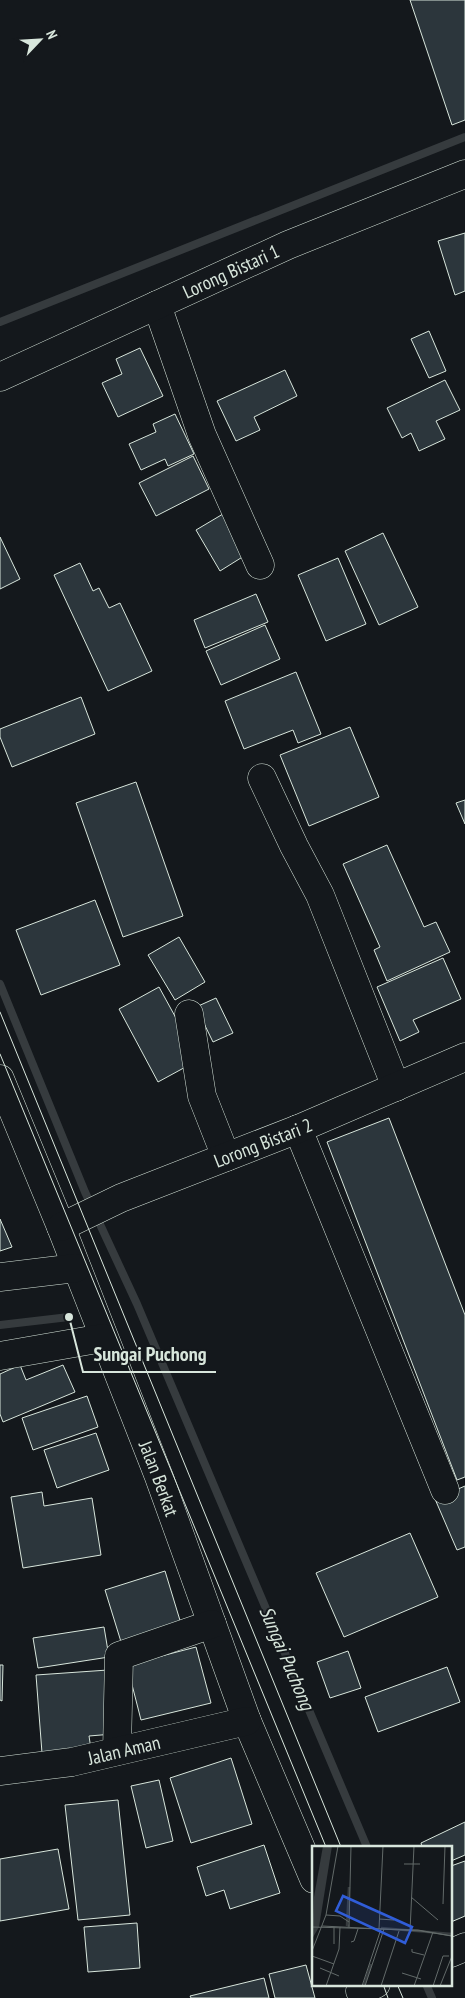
<svg xmlns="http://www.w3.org/2000/svg" width="465" height="1998" viewBox="0 0 465 1998" font-family="'PT Sans Narrow',sans-serif">
  <style>
    .lines { fill: none; stroke-linecap: round; stroke-linejoin: round }
    .stream { stroke: #363b3e; stroke-width: 8 }
    .building { fill: #2c363c; stroke: #d8e6dc }
    .minor-casing { stroke: #d8e6dc; stroke-width: 29 }
    .minor { stroke: #14181c; stroke-width: 28 }
    .tram { stroke: #d8e6dc; stroke-width: 1 }
    .labels { text-anchor: middle; stroke-width: 4; stroke-linejoin: round; paint-order: stroke }
    .street-label { font-size: 19px; fill: #d8e6dc; stroke: #14181c }
    .water-label { font-size: 20px; font-style: italic; fill: #d8e6dc; stroke: #14181c }
    .inset-river { fill: none; stroke: #363b3e; stroke-width: 2.5 }
    .inset-road { fill: none; stroke: #626a69; stroke-width: 1 }
    .view { fill: #305dd8; fill-opacity: 0.15; stroke: #305dd8; stroke-width: 2.5 }
    .inset-edge { fill: none; stroke: #d8e6dc; stroke-width: 2.5 }
    .leader { fill: none; stroke: #d8e6dc; stroke-width: 2 }
    .callout-dot { fill: #d8e6dc; stroke: #14181c; stroke-width: 2 }
    .callout-label { font-size: 20px; text-anchor: middle; font-weight: bold; fill: #d8e6dc; stroke: #14181c; stroke-width: 4; stroke-linejoin: round; paint-order: stroke }
  </style>
  <rect width="100%" height="100%" fill="#14181c"/>
  <g class="lines">
    <path class="stream" d="M0 322 465 137
      M0 984 85 1192 137 1304 367 1847
      M0 1325 69 1317
      M426 1984 432 1998"/>
  </g>
  <path class="building" d="M410 0H465V120L452 125Z
    M465 233V291L455 295 438 241Z
    M429 331 446 371 429 378 411 339Z
    M140 348 163 396 118 417 102 383 122 374 116 359Z
    M285 370 297 396 254 417 260 430 236 441 217 401Z
    M445 380 460 410 436 421 445 439 419 451 411 433 402 438 387 408Z
    M175 414 194 454 168 466 165 459 141 470 129 444 156 432 153 424Z
    M193 456 209 489 156 516 139 483Z
    M228 511 252 551 220 571 196 530Z
    M383 533 418 607 379 625 345 551Z
    M0 537 20 579 0 589Z
    M338 558 366 624 326 641 298 575Z
    M80 563 93 591 99 588 109 608 120 603 152 671 108 691 54 575Z
    M256 594 268 622 205 648 194 620Z
    M265 625 280 659 221 685 206 651Z
    M296 672 321 734 298 743 293 730 244 749 225 701Z
    M81 697 95 734 12 767 0 737V729Z
    M350 727 379 797 309 826 280 755Z
    M136 782 183 916 123 937 76 803Z
    M465 800V824L456 803Z
    M387 845 424 927 436 922 450 952 387 981 374 950 380 947 343 864Z
    M95 900 120 965 41 995 16 930Z
    M179 937 205 982 175 1000 148 955Z
    M443 958 461 999 413 1020 419 1032 400 1041 377 987Z
    M159 987 194 1051 191 1064 158 1082 119 1009Z
    M216 998 233 1033 213 1042 196 1007Z
    M389 1118 465 1315V1477L457 1480 327 1142Z
    M0 1219 12 1247 0 1251Z
    M20 1365 26 1380 63 1365 75 1392 3 1422 0 1414V1374Z
    M87 1396 98 1427 33 1450 22 1418Z
    M96 1433 109 1470 57 1488 44 1450Z
    M465 1486V1547L457 1550 435 1499Z
    M42 1492 44 1506 92 1498 101 1555 23 1568 11 1497Z
    M410 1533 438 1597 344 1637 316 1573Z
    M165 1571 182 1627 122 1645 105 1590Z
    M104 1627 109 1657 38 1668 33 1638Z
    M196 1647 211 1703 141 1720 127 1665Z
    M348 1651 361 1688 330 1698 317 1662Z
    M0 1665H3L2 1701 0 1700Z
    M447 1667 460 1702 378 1732 365 1697Z
    M108 1670 113 1734 89 1736 91 1749 42 1753 36 1675Z
    M231 1758 252 1824 191 1843 170 1778Z
    M159 1780 173 1841 146 1848 131 1786Z
    M118 1800 130 1915 78 1920 65 1805Z
    M465 1822V1855L451 1861V1847H422L421 1843Z
    M264 1845 280 1893 230 1909 224 1890 206 1896 197 1867Z
    M58 1849 69 1909 0 1921V1859Z
    M465 1861V1916L451 1922V1866Z
    M137 1923 140 1968 88 1972 84 1927Z
    M306 1965 315 1998H275L269 1974Z
    M264 1978 269 1998H191L190 1996Z"/>
  <g class="lines">
    <defs>
      <g id="minor">
        <path d="M157 305 202 435 260 565"/>
        <path id="s1" d="M0 377 288 245 465 174"/>
        <path d="M262 778 294 846 320 895 396 1087"/>
        <path d="M189 1014 202 1096 226 1157"/>
        <path id="s2" d="M0 1079 61 1227 159 1477 247 1721 314 1879"/>
        <path d="M298 1129 445 1490"/>
        <path id="s3" d="M61 1227 121 1198 298 1129 465 1057"/>
        <path d="M0 1277 76 1268"/>
        <path d="M0 1356 103 1338"/>
        <path d="M117 1751 119 1656 212 1624"/>
        <path id="s4" d="M0 1771 72 1762 247 1721"/>
        <path d="M451 1953 465 1947"/>
        <path d="M360 1991 376 1984"/>
      </g>
    </defs>
    <use href="#minor" class="minor-casing"/>
    <use href="#minor" class="minor"/>
    <path class="tram" d="M0 1012 341 1847
      M0 1054 326 1847
      M383 1984 388 1998
      M397 1984 403 1998"/>
  </g>
  <g class="labels">
    <g class="street-label">
      <text dy="7" stroke="none"><textPath href="#s1" startOffset="254">Lorong Bistari 1</textPath></text>
      <text dy="7" stroke="none"><textPath href="#s3" startOffset="219">Lorong Bistari 2</textPath></text>
      <text dy="7" stroke="none"><textPath href="#s2" startOffset="430">Jalan Berkat</textPath></text>
      <text dy="7" stroke="none"><textPath href="#s4" startOffset="126">Jalan Aman</textPath></text>
    </g>
    <g class="water-label">
      <text transform="translate(287 1658) rotate(67)" y="7">Sungai Puchong</text>
    </g>
  </g>
  <g transform="translate(312 1846)">
    <rect width="140" height="140" fill="#14181c"/>
    <path d="M11 0H20L7 81 0 93 2 51Z" fill="#363b3e"/>
    <path class="inset-river" d="M37 41 35 79 37 80M69 82 140 88M52 140 59 118"/>
    <path class="inset-road" d="M92 18H108M99 51 126 74M131 58 133 0M14 69 28 70 37 76M67 73 82 74M10 80 109 85 140 90M0 81 106 84 140 90M22 81V98M37 81 39 0M67 83 71 0M98 85 102 0M39 96 42 95 46 83M100 103V106L112 109M0 105 14 69 26 0M0 110 22 118M8 122 27 130M90 127 109 133M14 140 27 103 28 81M50 140 69 83M53 140 72 83M69 140 87 85M102 140 121 86M121 140 131 110H137M128 140 140 110"/>
    <path class="view" d="M31 50 100 81 93 97 24 65Z"/>
    <rect width="140" height="140" class="inset-edge"/>
  </g>
  <path class="leader" d="M69 1317L83 1372H216"/>
  <circle class="callout-dot" cx="69" cy="1317" r="5"/>
  <g class="callout-label">
    <text x="150" y="1361">Sungai Puchong</text>
  </g>
  <g transform="translate(40 40) rotate(65)" stroke="#14181c" stroke-width="4" paint-order="stroke">
  <path d="M0-4L9 19L0 12L-9 19Z" fill="#d8e6dc"/>
  <text y="-8" font-size="14" font-weight="bold" text-anchor="middle" fill="#d8e6dc">N</text>
  </g>
</svg>
